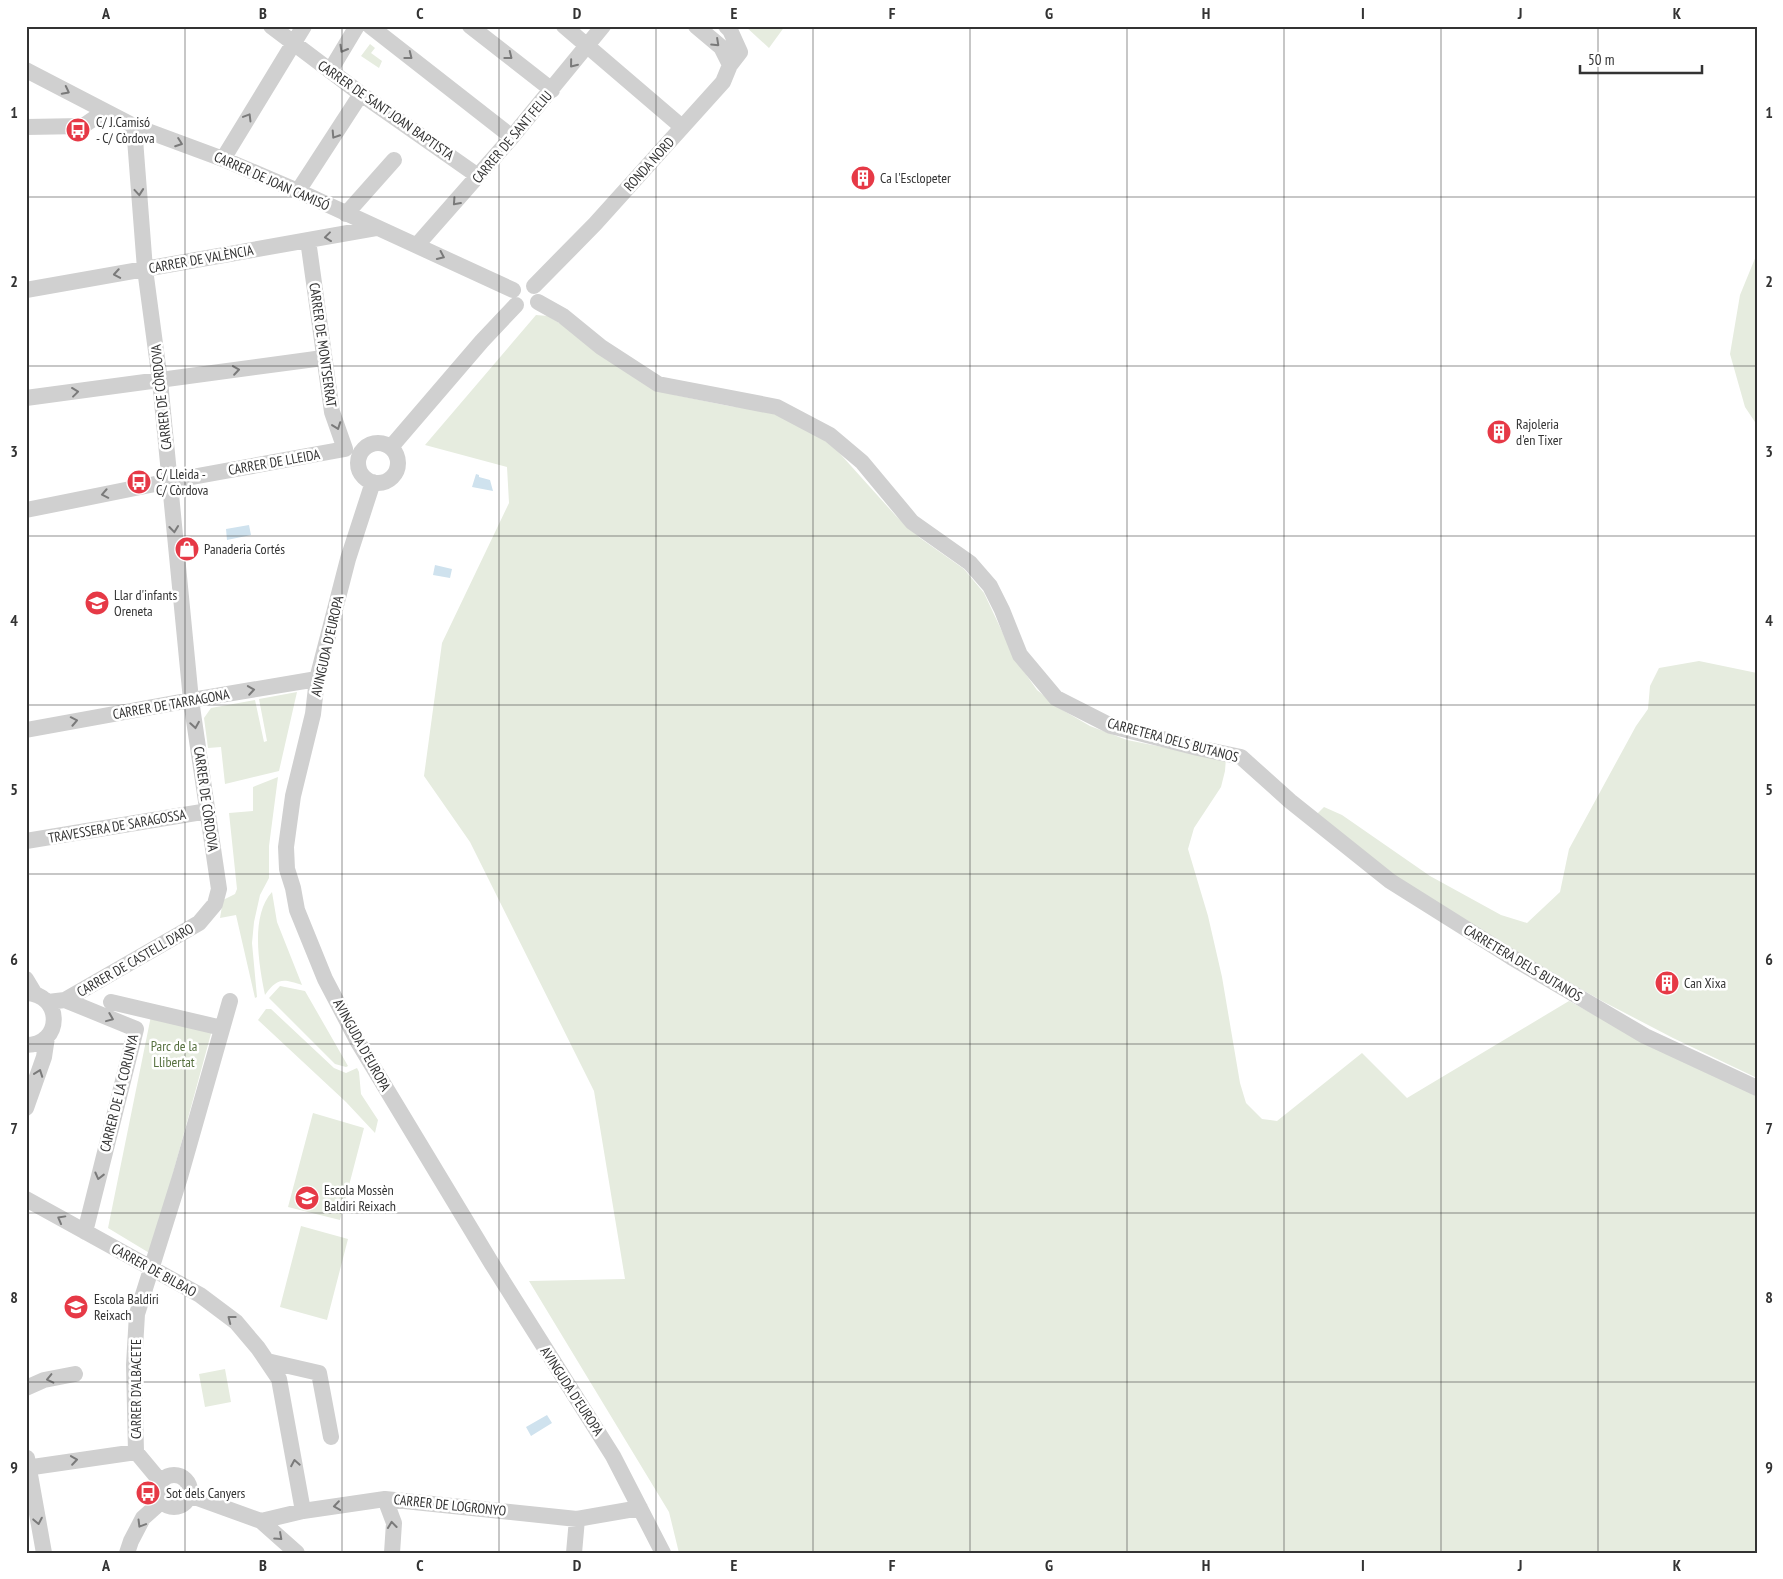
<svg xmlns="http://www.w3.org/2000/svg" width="1783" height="1579" viewBox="0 0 1783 1579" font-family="'PT Sans Narrow',sans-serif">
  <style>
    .green { fill: #e6ecdf }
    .water { fill: #cfe2ee }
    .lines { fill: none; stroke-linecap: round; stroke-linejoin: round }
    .minor { stroke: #d0d0d0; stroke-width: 16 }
    .oneway { stroke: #7a7a7a }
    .grid { fill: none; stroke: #333; stroke-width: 1; stroke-opacity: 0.55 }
    .labels { text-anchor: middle; stroke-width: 5; stroke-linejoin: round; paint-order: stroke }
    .street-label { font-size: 14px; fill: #333; stroke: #fff }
    .poi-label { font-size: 14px; fill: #333; stroke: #fff; text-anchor: start }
    .park-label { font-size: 14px; fill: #56703f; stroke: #fff }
    .neatline { fill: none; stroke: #333; stroke-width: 2 }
    .grid-label { font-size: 16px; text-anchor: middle; font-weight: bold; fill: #333 }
  </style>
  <rect width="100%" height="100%" fill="#fff"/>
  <path class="green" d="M745 26H785L769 48Z
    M370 44 375 48 371 53 382 61 379 68 361 56Z
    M1757 246V425L1745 407 1730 354 1740 295 1756 256Z
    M536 315 548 316 675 395 729 406 765 411 794 419 834 447 896 516 920 538 964 569 984 593 1015 659 1037 690 1059 708 1090 726 1127 740 1198 754 1226 758 1225 771 1221 787 1194 828 1188 849 1208 916 1222 977 1240 1083 1246 1103 1262 1119 1277 1121 1362 1053 1407 1098 1569 1001 1673 1057 1757 1096V1553H679L669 1512 529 1281 625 1279 594 1091 470 842 424 776 442 643 509 503 507 467 425 445Z
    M1699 661 1757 673V1078L1673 1038 1602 1001 1532 961 1400 881 1316 815 1324 807 1342 815 1430 876 1501 915 1527 923 1560 892 1569 849 1636 726 1648 709 1650 686 1659 668Z
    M297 692 279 771 225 784 221 747 208 748 204 718 211 708 255 700 264 742 267 741 259 699Z
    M278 777 269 846V878L260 895 254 922 252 943 257 997 255 998 236 915 220 918 223 900 235 894 237 889 229 813 253 811V787Z
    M272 892 277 922 302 985C283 979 278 977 265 995 259 966 250 916 272 892Z
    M280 986 305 991 348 1066 346 1067 335 1064 269 998Z
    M266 1009H271L334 1068 346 1073 357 1068 359 1072 361 1094 378 1120 375 1133 346 1102 258 1020Z
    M151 1016 212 1030 151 1254 108 1228Z
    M313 1113 364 1128 340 1220 288 1207Z
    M301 1226 348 1239 327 1320 280 1307Z
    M225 1369 231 1402 205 1407 199 1374Z"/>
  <path class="water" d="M476 474 479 475V477L490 480 493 491 472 487Z
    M249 525 251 535 227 540 226 529Z
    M435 565 452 569 450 578 433 575Z
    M547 1415 552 1423 531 1436 526 1427Z"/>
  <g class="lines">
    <path class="minor" d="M271 26 361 94 478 176
      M370 26 512 137
      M470 26 552 90
      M564 26 682 127
      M696 26 721 47 730 65
      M26 70 134 126 223 159 298 191 513 290
      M330 71 357 26
      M26 127 83 126 105 111
      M223 159 304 26
      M298 191 361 94
      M346 214 394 160
      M308 240 332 412 345 449
      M417 245 512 137 603 26
      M534 286 595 224 723 82 730 65 740 52 730 30 726 26
      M26 290 376 228
      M538 302 563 316 601 347 658 384 777 407 830 435 862 462 912 522 970 563 990 586 1002 610 1020 655 1056 698 1111 726 1198 748 1241 757 1290 801 1390 881 1511 957 1645 1036 1757 1088
      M26 398 323 358
      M358 463a20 20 0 1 1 40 0a20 20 0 1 1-40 0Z
      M391 447 482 341 516 305
      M373 482 348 559 317 679 313 714 293 796 286 847 287 869 293 888 297 910 325 979 358 1042 492 1264 613 1456 663 1553
      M26 510 170 481 345 449
      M26 730 191 700 317 679
      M26 841 208 811
      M26 979 35 994
      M26 993C63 994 63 1045 26 1045
      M65 1000 136 1029 85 1232
      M48 1002 65 1000 199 923 215 904 219 889 191 700 160 381 145 269 134 126
      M111 1002 222 1028
      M26 1108 44 1057 47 1037
      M26 1199 200 1295 236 1322 258 1348 279 1379 303 1511
      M267 1361 319 1373 331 1437
      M26 1388 44 1380 75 1374
      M136 1452 134 1365 137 1314 180 1177 230 1001
      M27 1458 44 1553
      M26 1468 136 1452 161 1482
      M158 1491a16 16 0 1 1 32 0a16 16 0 1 1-32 0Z
      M189 1495 261 1521 297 1553
      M385 1499 394 1523 392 1553
      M261 1521 303 1511 385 1499 577 1519 640 1508
      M127 1553 131 1541 143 1518 162 1501
      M574 1553 577 1519"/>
  </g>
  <defs><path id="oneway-chevron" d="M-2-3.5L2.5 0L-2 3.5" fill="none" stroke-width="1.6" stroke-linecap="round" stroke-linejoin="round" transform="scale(1.25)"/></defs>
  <g class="oneway">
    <use href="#oneway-chevron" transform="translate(716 43) rotate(43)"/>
    <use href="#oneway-chevron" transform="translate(343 49) rotate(120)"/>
    <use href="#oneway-chevron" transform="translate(409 56) rotate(38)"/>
    <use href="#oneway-chevron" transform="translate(509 56) rotate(38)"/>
    <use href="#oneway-chevron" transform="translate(573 64) rotate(129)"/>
    <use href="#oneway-chevron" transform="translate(66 91) rotate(27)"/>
    <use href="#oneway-chevron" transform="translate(248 117) rotate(-59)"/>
    <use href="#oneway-chevron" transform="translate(335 135) rotate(123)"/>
    <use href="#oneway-chevron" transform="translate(179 143) rotate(20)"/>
    <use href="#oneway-chevron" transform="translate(139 192) rotate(85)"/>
    <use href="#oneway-chevron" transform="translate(456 202) rotate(132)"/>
    <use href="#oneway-chevron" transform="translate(328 237) rotate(173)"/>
    <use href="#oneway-chevron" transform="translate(441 256) rotate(25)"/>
    <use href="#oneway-chevron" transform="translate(117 274) rotate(170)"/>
    <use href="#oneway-chevron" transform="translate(236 370) rotate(-8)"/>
    <use href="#oneway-chevron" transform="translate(75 392) rotate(-7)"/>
    <use href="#oneway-chevron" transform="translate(337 426) rotate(70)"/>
    <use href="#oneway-chevron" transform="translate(105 494) rotate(169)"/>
    <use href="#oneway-chevron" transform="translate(174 529) rotate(84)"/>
    <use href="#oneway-chevron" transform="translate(251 690) rotate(-9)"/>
    <use href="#oneway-chevron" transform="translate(74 721) rotate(-11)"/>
    <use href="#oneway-chevron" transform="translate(195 725) rotate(81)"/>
    <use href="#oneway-chevron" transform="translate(110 1018) rotate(22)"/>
    <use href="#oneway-chevron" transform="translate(39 1073) rotate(-70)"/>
    <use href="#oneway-chevron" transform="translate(99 1176) rotate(104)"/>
    <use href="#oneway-chevron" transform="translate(61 1219) rotate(-151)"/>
    <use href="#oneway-chevron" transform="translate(231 1319) rotate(-142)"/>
    <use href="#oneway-chevron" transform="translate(50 1379) rotate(167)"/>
    <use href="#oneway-chevron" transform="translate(74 1460) rotate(-8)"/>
    <use href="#oneway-chevron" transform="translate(295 1463) rotate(-100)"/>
    <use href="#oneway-chevron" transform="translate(337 1506) rotate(172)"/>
    <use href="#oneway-chevron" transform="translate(38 1521) rotate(79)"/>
    <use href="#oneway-chevron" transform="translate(141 1524) rotate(121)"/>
    <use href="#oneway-chevron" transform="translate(392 1525) rotate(-96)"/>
    <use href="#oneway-chevron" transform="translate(279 1537) rotate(42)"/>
  </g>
  <path class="grid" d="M185 26V1553M342 26V1553M499 26V1553M656 26V1553M813 26V1553M970 26V1553M1127 26V1553M1284 26V1553M1441 26V1553M1598 26V1553M26 197H1757M26 366H1757M26 536H1757M26 705H1757M26 874H1757M26 1044H1757M26 1213H1757M26 1382H1757"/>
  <defs>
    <symbol id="bus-disc" viewBox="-11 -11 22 22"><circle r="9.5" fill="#e63946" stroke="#fff"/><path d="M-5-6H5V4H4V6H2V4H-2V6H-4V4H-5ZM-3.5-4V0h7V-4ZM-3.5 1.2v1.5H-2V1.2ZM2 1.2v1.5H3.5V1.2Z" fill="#fff"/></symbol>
    <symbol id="building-disc" viewBox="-11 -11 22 22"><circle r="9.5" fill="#e63946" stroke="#fff"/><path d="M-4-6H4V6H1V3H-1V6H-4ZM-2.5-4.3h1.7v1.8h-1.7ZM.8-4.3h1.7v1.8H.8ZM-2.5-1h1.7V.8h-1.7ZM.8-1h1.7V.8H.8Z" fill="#fff"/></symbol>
    <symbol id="shop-disc" viewBox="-11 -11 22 22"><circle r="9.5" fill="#e63946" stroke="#fff"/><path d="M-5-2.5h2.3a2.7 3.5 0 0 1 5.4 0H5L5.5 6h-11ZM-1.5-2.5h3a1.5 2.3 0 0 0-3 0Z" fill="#fff"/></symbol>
    <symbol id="school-disc" viewBox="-11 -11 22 22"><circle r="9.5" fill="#e63946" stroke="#fff"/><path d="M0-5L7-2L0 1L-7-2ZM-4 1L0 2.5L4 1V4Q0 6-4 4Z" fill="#fff"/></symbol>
  </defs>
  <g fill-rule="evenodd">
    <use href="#bus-disc" x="64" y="116" width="28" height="28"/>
    <use href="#building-disc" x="849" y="164" width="28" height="28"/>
    <use href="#building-disc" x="1485" y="418" width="28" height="28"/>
    <use href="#bus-disc" x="125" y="468" width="28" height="28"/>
    <use href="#shop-disc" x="173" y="535" width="28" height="28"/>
    <use href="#school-disc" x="83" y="589" width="28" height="28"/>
    <use href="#building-disc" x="1653" y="969" width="28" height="28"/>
    <use href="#school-disc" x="293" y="1184" width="28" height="28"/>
    <use href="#school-disc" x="62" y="1293" width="28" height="28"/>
    <use href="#bus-disc" x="134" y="1479" width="28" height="28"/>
  </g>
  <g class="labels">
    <g class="street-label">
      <text transform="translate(386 110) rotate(35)" y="5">CARRER DE SANT JOAN BAPTISTA</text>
      <text transform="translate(512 137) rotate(-50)" y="5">CARRER DE SANT FELIU</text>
      <text transform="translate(649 164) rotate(-48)" y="5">RONDA NORD</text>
      <text transform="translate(272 181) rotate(24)" y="5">CARRER DE JOAN CAMISÓ</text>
      <text transform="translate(201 259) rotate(-10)" y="5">CARRER DE VALÈNCIA</text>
      <text transform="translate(323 345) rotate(82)" y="5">CARRER DE MONTSERRAT</text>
      <text transform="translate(161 397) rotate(-96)" y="5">CARRER DE CÒRDOVA</text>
      <text transform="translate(274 462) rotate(-10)" y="5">CARRER DE LLEIDA</text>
      <text transform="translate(327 646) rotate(-77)" y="5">AVINGUDA D'EUROPA</text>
      <text transform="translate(171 704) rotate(-10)" y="5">CARRER DE TARRAGONA</text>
      <text transform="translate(1173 740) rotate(15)" y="5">CARRETERA DELS BUTANOS</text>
      <text transform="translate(206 799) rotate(82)" y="5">CARRER DE CÒRDOVA</text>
      <text transform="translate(117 826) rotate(-10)" y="5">TRAVESSERA DE SARAGOSSA</text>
      <text transform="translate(135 960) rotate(-30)" y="5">CARRER DE CASTELL D'ARO</text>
      <text transform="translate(1523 963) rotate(31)" y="5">CARRETERA DELS BUTANOS</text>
      <text transform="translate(362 1045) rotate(61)" y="5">AVINGUDA D'EUROPA</text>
      <text transform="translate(119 1093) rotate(-76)" y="5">CARRER DE LA CORUNYA</text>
      <text transform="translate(154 1270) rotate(29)" y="5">CARRER DE BILBAO</text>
      <text transform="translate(136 1389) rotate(-90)" y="5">CARRER D'ALBACETE</text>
      <text transform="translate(572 1391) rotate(57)" y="5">AVINGUDA D'EUROPA</text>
      <text transform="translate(450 1505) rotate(6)" y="5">CARRER DE LOGRONYO</text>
    </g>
    <g class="poi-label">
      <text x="96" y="127">C/ J.Camisó<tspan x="96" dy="16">- C/ Còrdova</tspan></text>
      <text x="880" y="183">Ca l'Esclopeter</text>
      <text x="1516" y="429">Rajoleria<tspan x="1516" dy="16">d'en Tixer</tspan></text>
      <text x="156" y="479">C/ Lleida -<tspan x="156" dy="16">C/ Còrdova</tspan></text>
      <text x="204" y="554">Panaderia Cortés</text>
      <text x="114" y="600">Llar d'infants<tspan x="114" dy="16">Oreneta</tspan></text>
      <text x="1684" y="988">Can Xixa</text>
      <text x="324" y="1195">Escola Mossèn<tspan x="324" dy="16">Baldiri Reixach</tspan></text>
      <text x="94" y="1304">Escola Baldiri<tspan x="94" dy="16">Reixach</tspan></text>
      <text x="166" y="1498">Sot dels Canyers</text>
    </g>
    <g class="park-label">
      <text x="174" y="1051">Parc de la<tspan x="174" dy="16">Llibertat</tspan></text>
    </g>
  </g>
  <rect width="1783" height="1579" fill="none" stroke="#ffffff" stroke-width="55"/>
  <path d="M1580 65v8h122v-8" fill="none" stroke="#333333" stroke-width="2.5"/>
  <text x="1588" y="65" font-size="15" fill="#333333" stroke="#ffffff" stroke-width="4" paint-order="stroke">50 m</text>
  <rect x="28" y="28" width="1728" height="1524" class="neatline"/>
  <g class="grid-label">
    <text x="106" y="19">A</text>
    <text x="263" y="19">B</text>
    <text x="420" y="19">C</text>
    <text x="577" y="19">D</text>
    <text x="734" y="19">E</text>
    <text x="892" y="19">F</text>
    <text x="1049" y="19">G</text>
    <text x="1206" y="19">H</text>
    <text x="1363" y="19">I</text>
    <text x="1520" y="19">J</text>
    <text x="1677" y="19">K</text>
    <text x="14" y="118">1</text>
    <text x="1769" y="118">1</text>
    <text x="14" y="287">2</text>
    <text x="1769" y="287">2</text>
    <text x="14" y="457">3</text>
    <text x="1769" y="457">3</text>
    <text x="14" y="626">4</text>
    <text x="1769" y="626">4</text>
    <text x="14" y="795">5</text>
    <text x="1769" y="795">5</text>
    <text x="14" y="965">6</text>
    <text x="1769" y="965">6</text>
    <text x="14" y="1134">7</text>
    <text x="1769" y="1134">7</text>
    <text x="14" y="1303">8</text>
    <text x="1769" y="1303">8</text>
    <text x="14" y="1473">9</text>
    <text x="1769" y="1473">9</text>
    <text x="106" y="1571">A</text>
    <text x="263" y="1571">B</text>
    <text x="420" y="1571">C</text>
    <text x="577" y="1571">D</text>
    <text x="734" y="1571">E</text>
    <text x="892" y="1571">F</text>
    <text x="1049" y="1571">G</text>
    <text x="1206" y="1571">H</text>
    <text x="1363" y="1571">I</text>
    <text x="1520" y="1571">J</text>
    <text x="1677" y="1571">K</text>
  </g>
</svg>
